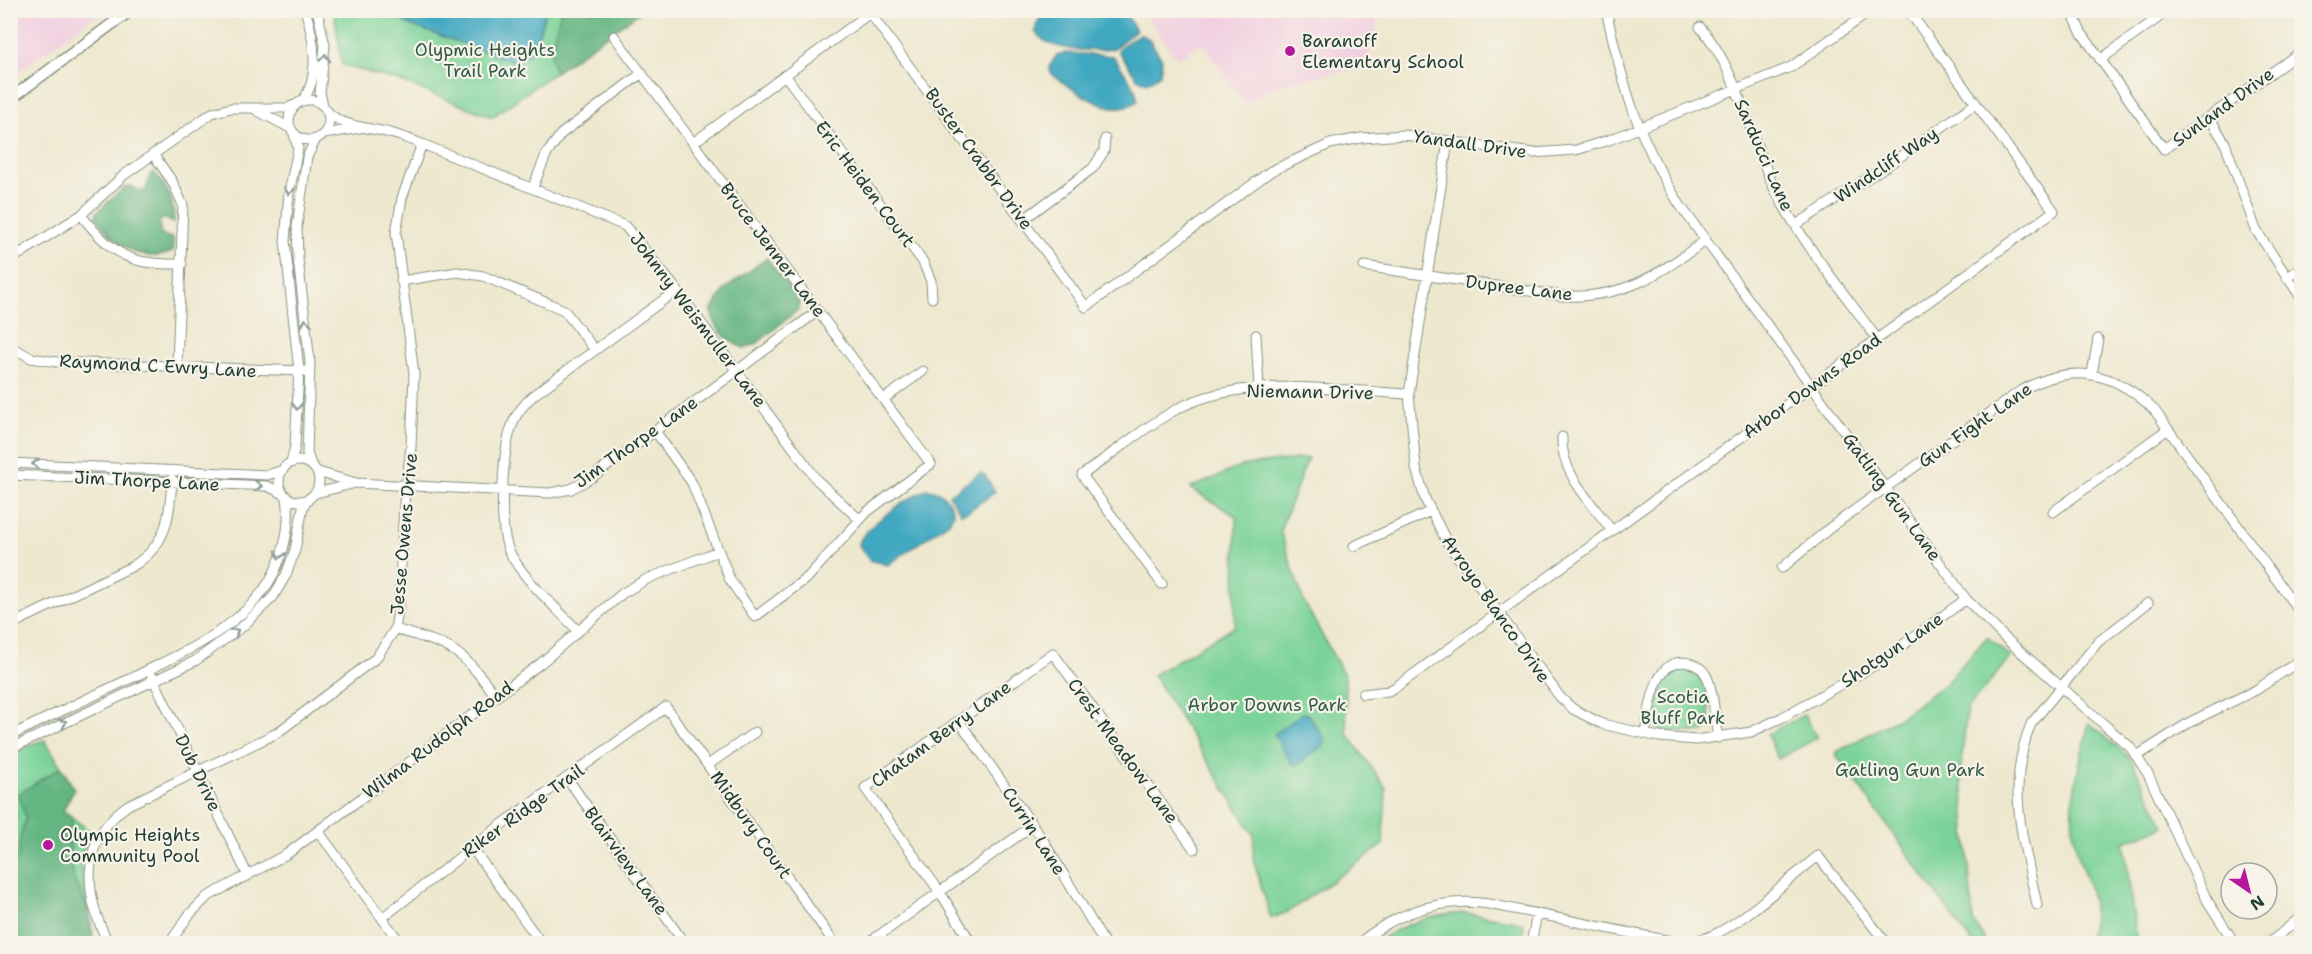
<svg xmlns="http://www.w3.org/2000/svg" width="2312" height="954" viewBox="0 0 2312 954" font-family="'Shantell Sans',sans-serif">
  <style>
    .built { fill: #f2cfe1 }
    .green { fill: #7bd399; stroke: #4d8866; stroke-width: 1.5 }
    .forest { fill: #64b581; stroke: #42795a; stroke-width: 1.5 }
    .water { fill: #41a8c1; stroke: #30727a; stroke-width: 1.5 }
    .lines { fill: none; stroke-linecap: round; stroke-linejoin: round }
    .minor-casing { stroke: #869282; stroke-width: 11 }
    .tertiary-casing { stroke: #869282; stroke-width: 13 }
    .minor { stroke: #fff; stroke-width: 9 }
    .tertiary { stroke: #fff; stroke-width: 10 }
    .oneway { stroke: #8f9e9a }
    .poi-dot { fill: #b5179e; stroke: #f7f3e8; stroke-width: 2 }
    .labels { text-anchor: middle; stroke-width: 4.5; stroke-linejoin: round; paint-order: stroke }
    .poi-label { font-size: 18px; fill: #1f3d34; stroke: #f7f3e8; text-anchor: start }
    .park-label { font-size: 18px; fill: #315b48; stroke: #f7f3e8 }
    .street-label { font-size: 18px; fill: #1f3d34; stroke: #f7f3e8 }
  </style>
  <rect width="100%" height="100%" fill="#f7f3e8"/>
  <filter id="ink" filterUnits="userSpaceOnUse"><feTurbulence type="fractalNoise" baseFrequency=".0167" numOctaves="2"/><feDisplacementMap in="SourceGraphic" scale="12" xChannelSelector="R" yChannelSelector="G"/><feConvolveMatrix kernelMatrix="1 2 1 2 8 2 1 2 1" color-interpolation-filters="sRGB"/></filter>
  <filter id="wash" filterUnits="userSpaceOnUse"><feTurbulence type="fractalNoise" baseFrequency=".008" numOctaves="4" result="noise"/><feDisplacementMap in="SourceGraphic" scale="24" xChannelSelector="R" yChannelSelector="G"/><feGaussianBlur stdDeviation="1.35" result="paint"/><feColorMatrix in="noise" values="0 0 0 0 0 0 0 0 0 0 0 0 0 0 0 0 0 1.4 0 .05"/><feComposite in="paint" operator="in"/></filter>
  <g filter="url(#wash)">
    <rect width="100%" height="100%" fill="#eee8cf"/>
    <path class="built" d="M11 10H101V11L11 77Z
      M1143 11H1379L1368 66 1283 84 1260 94 1246 104 1202 43 1177 59Z"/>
    <path class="green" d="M334 11H641L492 117 399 81 342 65Z
      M1308 458 1280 530 1303 600 1345 677 1347 733 1386 788 1383 845 1288 912 1271 918 1253 859 1254 835 1153 675 1235 626 1236 516 1190 488 1245 465Z
      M1987 637 2011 657 1967 709 1961 766 1973 921 1987 943H1972L1835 753 1900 717 1946 683Z
      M1686 668C1712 681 1707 698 1710 725L1704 732H1660L1653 722C1660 695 1656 676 1686 668Z
      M1804 715 1817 738 1778 759 1767 734Z
      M2089 723 2130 758 2165 826 2124 842 2137 943H2085C2106 901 2080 877 2074 837 2068 801 2081 758 2089 723Z
      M45 740 74 789 63 810 91 832 80 859 93 937 83 943 11 944V758L24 747Z
      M1465 913 1522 922 1524 926 1521 943H1375C1402 924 1432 914 1465 913Z"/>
    <path class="forest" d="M561 11V10L641 11 555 72 550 51Z
      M153 172C167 183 175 205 174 223L164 218 159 222 161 235 173 238V251C143 267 111 241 96 217L97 212 125 187 131 186 141 192 146 190 150 175Z
      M767 258 799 302V309L756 344 744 348C728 342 714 328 711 311L725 289Z
      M61 767 74 789 63 810 73 818 69 835 74 879 86 904 93 937 83 943H11V867L18 856 20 837 26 818 18 794Z"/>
    <path class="water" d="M1046 10 1124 11 1136 30 1113 49C1092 51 1047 53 1035 31L1037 23Z
      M391 11H546C539 31 536 60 511 61L407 24Z
      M1139 34 1148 38 1162 59 1160 74 1147 83 1137 78 1118 51 1120 47Z
      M1066 53 1113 56 1135 88 1138 101C1110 121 1074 89 1052 75L1049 67 1057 55Z
      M980 473 985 475 995 492 967 512 961 513 949 495Z
      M928 489C941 490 950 500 954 513L949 522 888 565 869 560 859 545C859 530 913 494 928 489Z
      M1303 713 1308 714 1325 739V744L1297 765 1292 764 1274 734Z"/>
  </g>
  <g filter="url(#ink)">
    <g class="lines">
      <defs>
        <path id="minor" d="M317 10 325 45 320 93 323 105
          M1511 10H1543
          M1606 10C1623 86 1638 140 1680 205L1966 599 2005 638 2130 747 2148 774 2207 900 2235 944
          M2071 10 2081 32 2164 149 2302 51
          M1700 27C1737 67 1751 141 1776 192 1803 244 1843 291 1877 339
          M614 36 931 464 867 512 808 577 755 617 730 580 692 483 655 431
          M2100 60 2169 10
          M785 75 923 262 931 281 932 298
          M289 120a20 20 0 1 1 40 0a20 20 0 1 1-40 0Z
          M302 101C321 78 314 36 305 10
          M256 110 290 128
          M328 112C343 128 370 127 390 133 401 136 412 140 422 144L625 226 677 290 817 480 860 520
          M2209 117 2225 143 2256 230 2302 299
          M324 134 360 128
          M1448 141 1409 394 1416 468 1425 499 1447 542 1560 697 1573 709 1602 724 1659 737 1696 740 1751 732 1781 718 1877 664 1966 599
          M693 143 870 13 1086 307 1271 171 1330 144 1361 138 1404 135 1533 153 1576 150 1609 140 1791 67 1872 10
          M153 154 172 181 183 205 177 366
          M533 187 546 155 561 134 642 73
          M81 215C114 256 130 265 182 264
          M1023 220 1093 168 1104 151 1105 139
          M1796 225 1891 163 1976 103
          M10 260 81 215 124 175 212 113 231 108H286L295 105
          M1364 266 1562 296C1624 299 1658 275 1706 240
          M2287 278 2302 267
          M401 281 457 272 483 276 564 310 595 350
          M1256 335 1259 388
          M10 346 31 358 57 362 304 371
          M2092 374 2098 339
          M884 399 923 371
          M1562 437C1560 473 1592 503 1612 531
          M279 481a20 20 0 1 1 40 0a20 20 0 1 1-40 0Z
          M10 463 267 475 283 470
          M291 463 295 446 299 371 285 241 289 193 298 148 294 134
          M311 465 307 453 310 362 298 259 297 226 307 157 316 139
          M318 472 356 483 550 493 571 489 591 478 818 311
          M10 475 267 486 282 493
          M316 493 356 483
          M2053 512 2168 429
          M1354 546 1431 511
          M1782 568 1831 527 2019 392C2069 362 2115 370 2155 411L2302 615
          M1162 584 1082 475C1114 453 1145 426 1179 408 1245 374 1337 391 1409 394
          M2290 599 2302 590
          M10 625 133 566C167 545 170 517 172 479
          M395 629C453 646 459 647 496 696
          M578 631C556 607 524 581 509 551 498 525 502 449 513 423 517 411 526 402 535 394L677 290
          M152 676 248 876
          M1363 694 1388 691 1396 687 2054 211 1908 10
          M959 721 1043 840 1105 944
          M1645 734C1650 710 1653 655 1689 663 1697 665 1704 670 1707 677 1715 695 1714 719 1718 738
          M10 736C52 715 95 695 138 675 180 654 233 631 262 592 281 568 292 528 287 498
          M10 749 195 661 243 626 273 597 286 575 295 550 303 507 308 500
          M2137 756 2190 722 2256 690 2302 659
          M708 765 755 732
          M567 778 685 944
          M2300 809 2302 810
          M318 831 401 944
          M472 848 542 944
          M2037 905C2024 841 2005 787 2031 724L2098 642 2148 603
          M382 918 501 825 666 707 835 944
          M109 944C83 895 79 839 128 805L277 733 376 658 395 629 399 606 404 503 411 447 414 374 396 233 402 198 422 144
          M169 944 189 915 207 897 287 854 541 663 623 593 647 579 718 551
          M867 944 1033 825
          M972 944 940 892 865 788 1053 653 1194 849
          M1358 944C1396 913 1440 897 1489 904L1665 940C1681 943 1696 943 1711 936 1741 924 1790 878 1818 856L1887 944
          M1531 944 1537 914
          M2268 944 2302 916"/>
        <path id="tertiary" d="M10 99 131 10"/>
      </defs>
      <use href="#minor" class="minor-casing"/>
      <use href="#tertiary" class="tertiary-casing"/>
      <use href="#minor" class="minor"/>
      <use href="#tertiary" class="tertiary"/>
    </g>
    <defs><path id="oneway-chevron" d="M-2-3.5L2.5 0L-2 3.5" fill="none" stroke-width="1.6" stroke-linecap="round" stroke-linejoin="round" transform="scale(1.5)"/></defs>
    <g class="oneway">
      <use href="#oneway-chevron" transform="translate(325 58) rotate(-86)"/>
      <use href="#oneway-chevron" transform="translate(289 191) rotate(98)"/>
      <use href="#oneway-chevron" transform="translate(306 323) rotate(-98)"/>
      <use href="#oneway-chevron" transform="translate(297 406) rotate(93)"/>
      <use href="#oneway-chevron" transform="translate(36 464) rotate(-177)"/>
      <use href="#oneway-chevron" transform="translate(258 486) rotate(3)"/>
      <use href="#oneway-chevron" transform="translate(280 555) rotate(106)"/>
      <use href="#oneway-chevron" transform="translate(235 632) rotate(-37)"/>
      <use href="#oneway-chevron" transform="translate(63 723) rotate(-25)"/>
    </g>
  </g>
  <g class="poi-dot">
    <circle cx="1290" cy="51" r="6"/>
    <circle cx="48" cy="845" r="6"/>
  </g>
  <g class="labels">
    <g class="poi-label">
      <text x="1302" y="47">Baranoff<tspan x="1302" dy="21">Elementary School</tspan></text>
      <text x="60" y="841">Olympic Heights<tspan x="60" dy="21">Community Pool</tspan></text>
    </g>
    <g class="park-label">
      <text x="485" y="56">Olypmic Heights<tspan x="485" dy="21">Trail Park</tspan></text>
      <text x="1683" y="703">Scotia<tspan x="1683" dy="21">Bluff Park</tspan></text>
      <text x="1267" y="711">Arbor Downs Park</text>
      <text x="1910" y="776">Gatling Gun Park</text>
    </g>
    <g class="street-label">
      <text transform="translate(2223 107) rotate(-36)" y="6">Sunland Drive</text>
      <text transform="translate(1470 144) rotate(8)" y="6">Yandall Drive</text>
      <text transform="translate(1764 155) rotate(66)" y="6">Sarducci Lane</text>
      <text transform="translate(979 159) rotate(54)" y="6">Buster Crabbr Drive</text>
      <text transform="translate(1886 165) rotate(-34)" y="6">Windcliff Way</text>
      <text transform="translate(865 184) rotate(53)" y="6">Eric Heiden Court</text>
      <text transform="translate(773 250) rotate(53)" y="6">Bruce Jenner Lane</text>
      <text transform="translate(1519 288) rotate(7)" y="6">Dupree Lane</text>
      <text transform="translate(698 320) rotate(53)" y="6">Johnny Weismuller Lane</text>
      <text transform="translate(158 366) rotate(3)" y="6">Raymond C Ewry Lane</text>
      <text transform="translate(1812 386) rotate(-36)" y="6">Arbor Downs Road</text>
      <text transform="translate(1310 392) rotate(1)" y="6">Niemann Drive</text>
      <text transform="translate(1975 425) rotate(-35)" y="6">Gun Fight Lane</text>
      <text transform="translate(636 442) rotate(-35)" y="6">Jim Thorpe Lane</text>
      <text transform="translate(147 481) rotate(3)" y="6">Jim Thorpe Lane</text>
      <text transform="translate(1892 497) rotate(54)" y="6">Gatling Gun Lane</text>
      <text transform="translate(404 534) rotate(-85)" y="6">Jesse Owens Drive</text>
      <text transform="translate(1496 609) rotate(55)" y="6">Arroyo Blanco Drive</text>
      <text transform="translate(1892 650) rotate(-34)" y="6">Shotgun Lane</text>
      <text transform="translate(941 734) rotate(-36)" y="6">Chatam Berry Lane</text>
      <text transform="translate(438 740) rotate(-37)" y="6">Wilma Rudolph Road</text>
      <text transform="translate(1123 751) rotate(54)" y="6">Crest Meadow Lane</text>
      <text transform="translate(198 773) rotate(64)" y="6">Dub Drive</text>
      <text transform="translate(523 811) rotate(-36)" y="6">Riker Ridge Trail</text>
      <text transform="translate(751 825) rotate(55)" y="6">Midbury Court</text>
      <text transform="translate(1034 831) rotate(57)" y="6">Currin Lane</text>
      <text transform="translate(626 861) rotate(54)" y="6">Blairview Lane</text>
    </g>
  </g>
  <rect width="2312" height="954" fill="none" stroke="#f7f3e8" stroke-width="36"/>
  <g transform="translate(2249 891) rotate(145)"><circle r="28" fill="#f7f3e8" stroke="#a1aaa0" stroke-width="1.5"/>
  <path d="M0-4.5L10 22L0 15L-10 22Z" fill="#b5179e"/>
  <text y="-9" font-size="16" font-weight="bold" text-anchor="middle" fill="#1f3d34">N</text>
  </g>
</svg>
